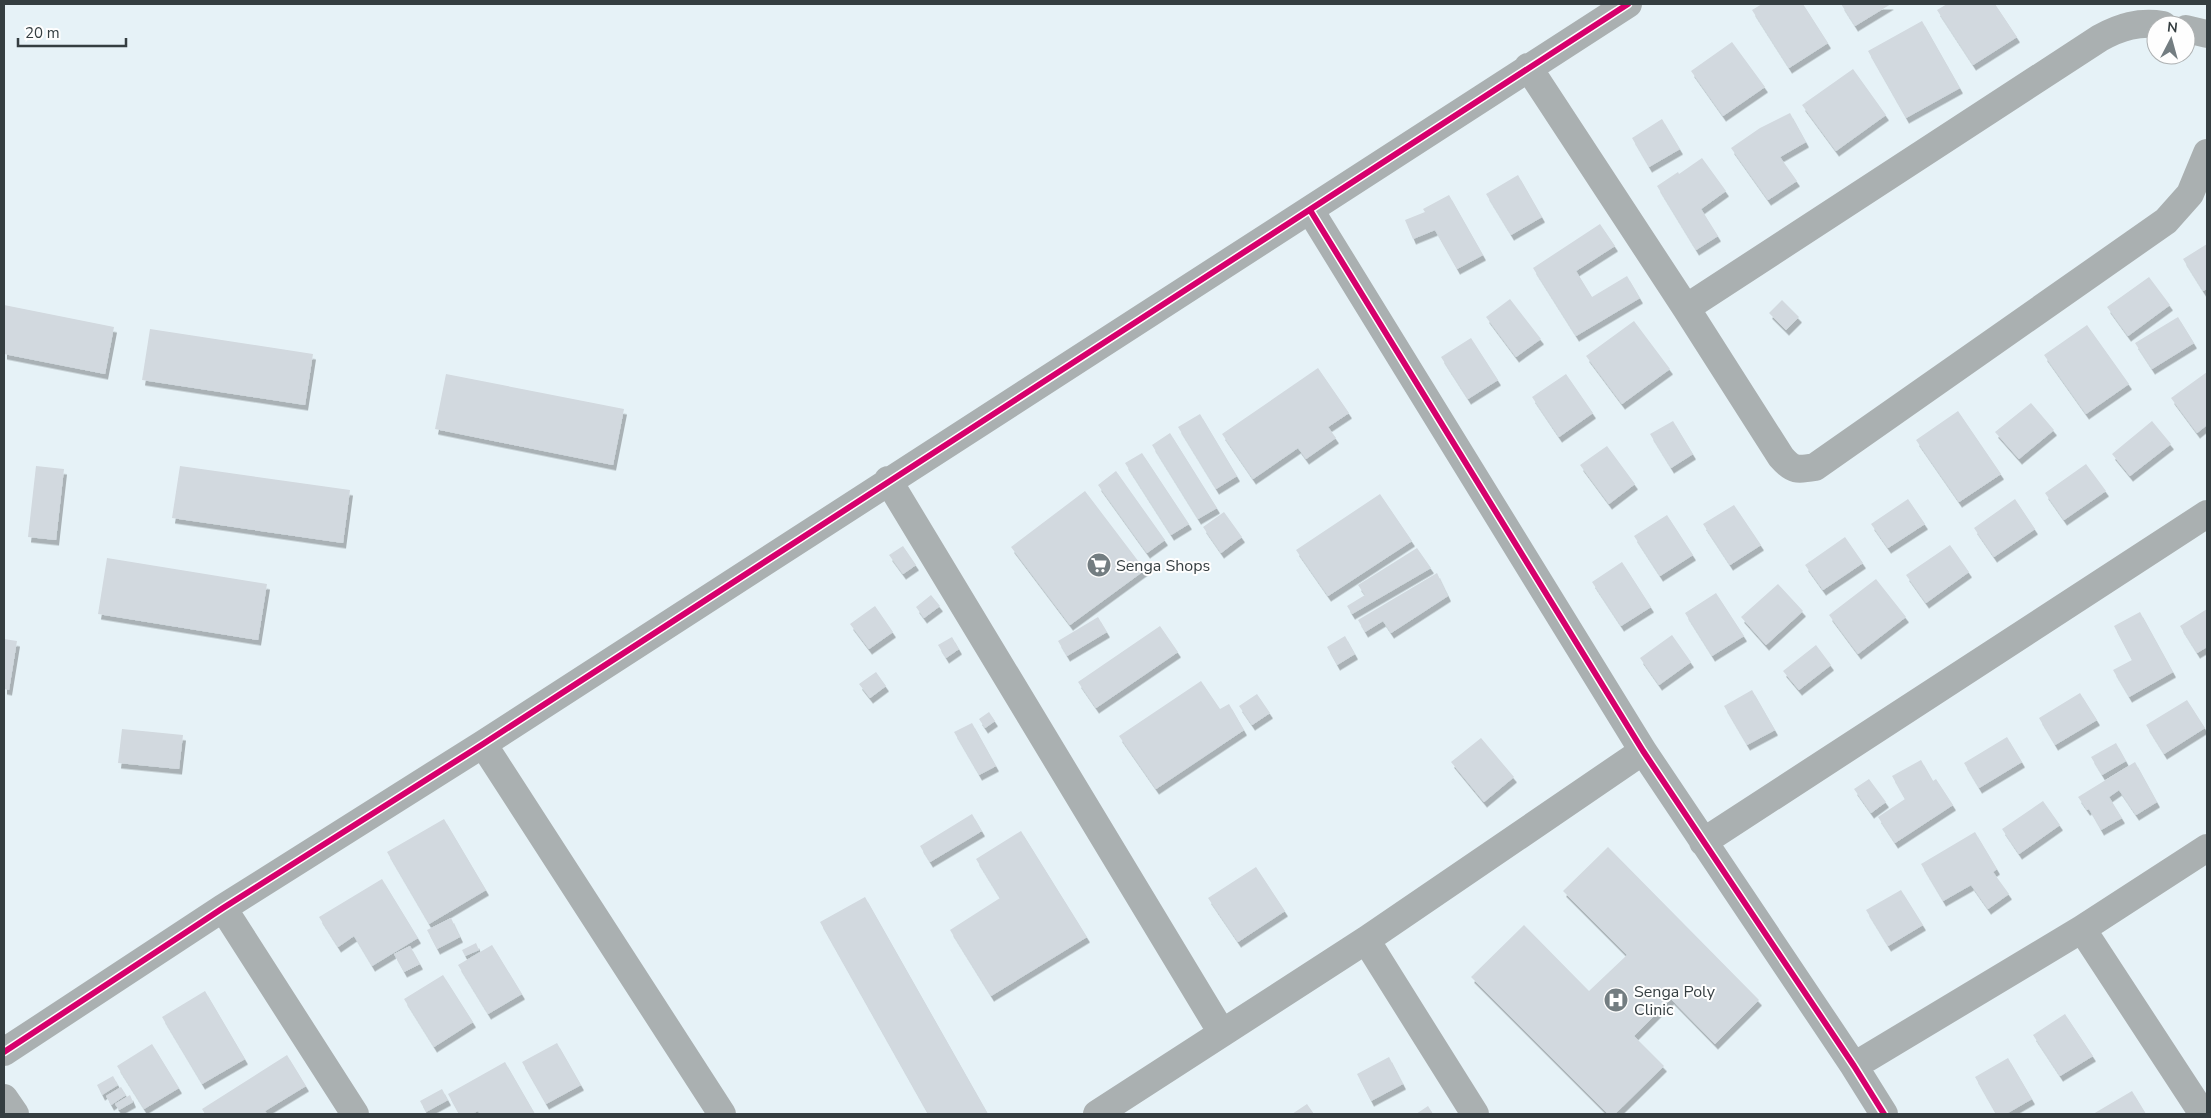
<svg xmlns="http://www.w3.org/2000/svg" width="2211" height="1118" viewBox="0 0 2211 1118" font-family="'Nunito Sans',sans-serif">
  <style>
    .building { fill: #d2d9df; filter: url(#shadow) }
    .lines { fill: none; stroke-linecap: round; stroke-linejoin: round }
    .street { stroke: #aab0b1; stroke-width: 28 }
    .cycleway-casing { stroke: #fefefe; stroke-width: 9 }
    .cycleway { stroke: #d6006c; stroke-width: 6 }
    .labels { text-anchor: middle; stroke-width: 4; stroke-linejoin: round; paint-order: stroke }
    .poi-label { font-size: 16px; fill: #353e41; stroke: #fefefe; text-anchor: start }
  </style>
  <defs>
    <filter id="shadow"><feDropShadow dx="3" dy="5.5" stdDeviation="0" flood-color="#0004"/></filter>
  </defs>
  <rect width="100%" height="100%" fill="#e6f2f7"/>
  <path class="building" d="M1762 4H1803L1828 43 1789 68 1752 10Z
    M1841 4H1891L1855 26Z
    M1947 4H1995L2017 37 1973 65 1937 10Z
    M1922 21 1960 88 1906 118 1868 51Z
    M1732 42 1765 87 1723 116 1691 71Z
    M1853 69 1886 115 1836 151 1802 105Z
    M1790 113 1806 142 1780 157 1797 181 1768 200 1731 148 1760 128Z
    M1662 119 1680 149 1649 167 1632 138Z
    M1702 158 1726 191 1701 209 1718 236 1696 250 1657 186 1678 172 1679 174Z
    M1518 175 1542 217 1511 235 1486 194Z
    M1449 195 1483 255 1457 269 1435 230 1413 239 1405 220 1425 212 1423 209Z
    M1600 224 1615 246 1576 271 1592 297 1627 276 1640 298 1576 336 1533 268Z
    M2207 244V289L2203 291 2183 259Z
    M2149 277 2170 305 2128 336 2107 307Z
    M1510 299 1541 339 1516 357 1486 317Z
    M1782 300 1799 317 1786 330 1769 313Z
    M4 305 114 327 105 374 4 354Z
    M2178 317 2194 343 2152 369 2135 343Z
    M1634 321 1670 369 1622 404 1586 356Z
    M2087 325 2129 384 2086 414 2044 355Z
    M150 329 313 354 305 405 142 380Z
    M1471 338 1498 380 1468 399 1441 357Z
    M1318 368 1349 413 1328 427 1336 438 1306 459 1298 448 1253 479 1222 434Z
    M2207 372V425L2197 433 2171 398Z
    M446 374 624 409 613 465 435 429Z
    M1566 374 1593 413 1559 437 1532 397Z
    M2031 403 2054 430 2019 459 1995 432Z
    M1958 411 2001 474 1959 502 1916 440Z
    M1200 414 1237 476 1216 489 1178 427Z
    M1673 421 1693 454 1671 468 1650 434Z
    M2152 421 2171 444 2130 476 2112 454Z
    M1170 433 1217 508 1198 519 1152 445Z
    M1607 446 1635 484 1609 504 1580 465Z
    M1142 453 1189 524 1171 535 1125 463Z
    M2086 464 2106 491 2064 520 2045 493Z
    M36 466 64 469 56 540 28 537Z
    M180 466 350 490 343 543 172 518Z
    M1116 471 1165 540 1147 553 1098 485Z
    M1085 491 1145 570 1070 625 1011 547Z
    M1380 494 1412 541 1328 596 1296 550Z
    M1908 499 1925 524 1888 548 1871 524Z
    M2015 499 2035 529 1994 557 1974 528Z
    M1734 505 1761 545 1730 565 1703 524Z
    M1224 512 1242 537 1221 553 1203 527Z
    M1667 515 1693 555 1660 576 1634 536Z
    M1845 537 1863 563 1823 590 1805 565Z
    M1950 545 1969 572 1926 603 1906 575Z
    M903 546 916 565 903 574 889 555Z
    M1417 548 1431 568 1352 614 1347 606 1365 595 1358 585Z
    M107 558 267 584 258 640 98 614Z
    M1622 562 1651 607 1621 626 1592 582Z
    M1437 573 1448 596 1391 633 1383 621 1365 632 1358 620Z
    M1876 579 1906 617 1858 654 1829 615Z
    M1778 584 1803 611 1766 645 1741 617Z
    M1716 593 1744 636 1712 656 1685 613Z
    M931 595 940 606 924 618 916 607Z
    M875 606 893 632 869 649 850 624Z
    M2207 609V647L2197 653 2180 626Z
    M2140 612 2173 672 2129 697 2113 670 2132 660 2114 626Z
    M1098 617 1107 632 1067 656 1058 641Z
    M1160 626 1178 652 1096 708 1078 682Z
    M1672 635 1691 662 1659 685 1640 658Z
    M1345 636 1355 654 1337 665 1327 647Z
    M952 637 959 649 946 658 938 645Z
    M4 639 17 641 9 690 4 689Z
    M1816 645 1831 665 1799 690 1783 671Z
    M876 672 886 686 870 698 859 684Z
    M1201 681 1220 709 1229 704 1244 730 1156 789 1119 736Z
    M1752 690 1775 730 1747 745 1724 706Z
    M2080 693 2097 720 2055 745 2039 718Z
    M1257 694 1270 713 1252 725 1239 706Z
    M2187 700 2205 728 2164 754 2146 725Z
    M989 712 995 721 985 728 979 719Z
    M972 723 996 766 979 775 954 732Z
    M122 729 183 735 179 769 118 763Z
    M2007 737 2022 762 1979 788 1964 763Z
    M1481 738 1514 777 1484 802 1451 762Z
    M2116 743 2126 761 2102 775 2091 757Z
    M1921 760 1933 781 1936 779 1953 805 1895 843 1878 817 1905 799 1892 776Z
    M2135 762 2157 802 2136 815 2119 790 2109 797 2122 818 2101 830 2089 809 2087 810 2078 797Z
    M1869 779 1886 802 1871 813 1854 789Z
    M2043 801 2060 825 2019 854 2002 829Z
    M972 814 982 831 930 862 920 846Z
    M444 819 486 890 429 924 387 852Z
    M1021 831 1087 937 991 996 950 930 1000 898 976 859Z
    M1975 832 1997 869 1993 872 2009 894 1988 909 1971 885 1943 901 1921 864Z
    M1608 847 1759 1000 1715 1044 1671 999 1634 1036 1664 1066 1615 1114H1608L1471 977 1524 925 1589 991 1627 955 1563 891Z
    M1256 867 1285 911 1238 942 1208 898Z
    M382 879 418 938 372 966 354 936 338 947 319 917Z
    M1901 890 1923 925 1888 946 1866 910Z
    M865 897 988 1114H928L820 922Z
    M451 918 460 937 437 949 427 930Z
    M476 943 479 950 465 956 462 950Z
    M492 945 522 994 488 1014 458 965Z
    M410 946 420 964 404 972 394 954Z
    M443 975 473 1022 434 1047 404 999Z
    M205 991 245 1059 202 1084 162 1017Z
    M2065 1014 2093 1056 2060 1076 2033 1035Z
    M557 1043 581 1085 546 1104 522 1062Z
    M152 1044 179 1088 144 1109 117 1066Z
    M287 1055 306 1086 265 1111 267 1114H205L202 1109Z
    M1389 1057 1403 1084 1371 1101 1357 1074Z
    M2008 1058 2032 1099 2006 1114H1996L1975 1077Z
    M505 1062 535 1114H480L478 1111 472 1114H459L448 1094Z
    M113 1076 118 1085 102 1095 97 1085Z
    M121 1087 126 1095 111 1105 106 1096Z
    M442 1089 448 1100 426 1112 420 1101Z
    M2132 1091 2146 1114H2093Z
    M130 1095 133 1102 119 1110 115 1104Z
    M1307 1104 1314 1114H1292Z
    M1428 1106 1433 1114H1416Z"/>
  <g class="lines">
    <path class="street" d="M2186 29 2207 34
      M1528 67 1686 308 1781 457C1793 471 1798 470 1815 467L2166 221 2190 194 2207 153
      M1310 210 1643 751 1854 1066 1884 1114
      M1686 308 2100 38C2120 27 2139 21 2163 25
      M888 480 1222 1033
      M483 744 722 1114
      M1703 842 2207 514
      M223 908 355 1114
      M2082 929 2203 1114
      M1366 940 1475 1114
      M4 1052 223 908 483 744 1628 4
      M1854 1066 2082 929 2207 848
      M4 1098 15 1114
      M1097 1114 1366 940 1643 751"/>
    <defs>
      <path id="cycleway" d="M1310 210 1643 751 1854 1066 1884 1114
        M4 1052 223 908 483 744 1628 4"/>
    </defs>
    <use href="#cycleway" class="cycleway-casing"/>
    <use href="#cycleway" class="cycleway"/>
  </g>
  <defs>
    <symbol id="supermarket-disc" viewBox="-11 -11 22 22"><circle r="9.5" fill="#737d81" stroke="#fefefe"/><path d="M-6-5.5h2.5l.6 2H6L4.5 2H-2.5L-4.4-4H-6ZM-1.5 3.2a1.3 1.3 0 1 0 .1 0ZM3 3.2a1.3 1.3 0 1 0 .1 0Z" fill="#fff"/></symbol>
    <symbol id="hospital-disc" viewBox="-11 -11 22 22"><circle r="9.5" fill="#737d81" stroke="#fefefe"/><path d="M-5-5h3v3.5h4V-5h3V5h-3V1.5h-4V5h-3Z" fill="#fff"/></symbol>
  </defs>
  <g fill-rule="evenodd">
    <use href="#supermarket-disc" x="1085" y="551" width="28" height="28"/>
    <use href="#hospital-disc" x="1602" y="986" width="28" height="28"/>
  </g>
  <g class="labels">
    <g class="poi-label">
      <text x="1116" y="571">Senga Shops</text>
      <text x="1634" y="997">Senga Poly<tspan x="1634" dy="18">Clinic</tspan></text>
    </g>
  </g>
  <rect width="2211" height="1118" fill="none" stroke="#353e41" stroke-width="10"/>
  <g transform="translate(2171 40) rotate(6)"><circle r="24" fill="#fefefe" stroke="#aeb1b2"/>
  <path d="M0-4L9 19L0 12L-9 19Z" fill="#737d81"/>
  <text y="-8" font-size="14" font-weight="bold" text-anchor="middle" fill="#353e41">N</text>
  </g>
  <path d="M18 38v8h108v-8" fill="none" stroke="#353e41" stroke-width="2.5"/>
  <text x="25" y="38" font-size="15" fill="#353e41" stroke="#fefefe" stroke-width="4" paint-order="stroke">20 m</text>
</svg>
